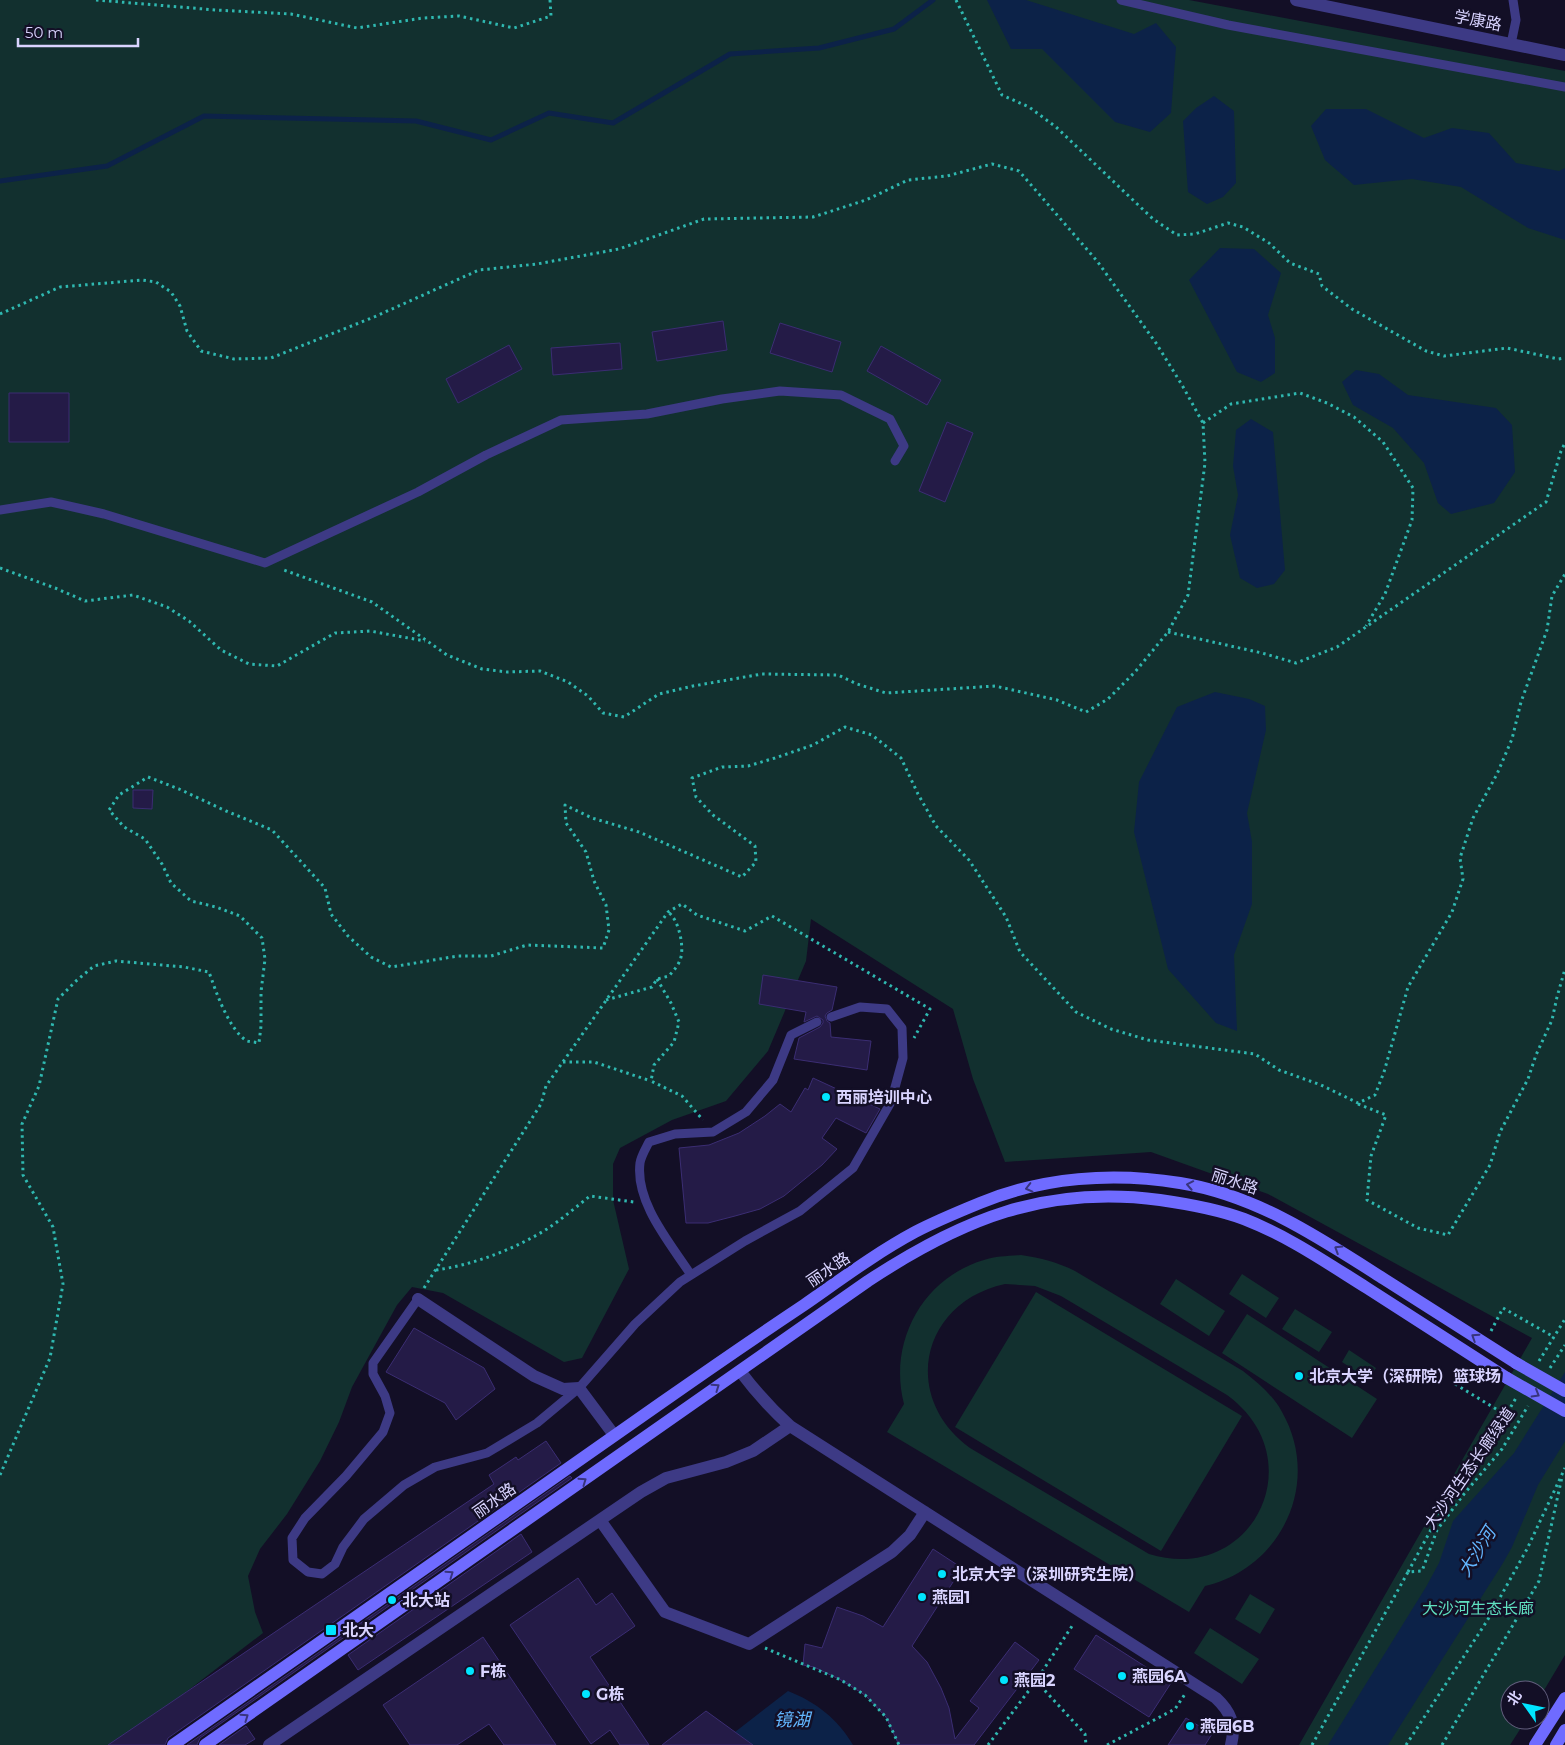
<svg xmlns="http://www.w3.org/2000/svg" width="1565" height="1745" viewBox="0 0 1565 1745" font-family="Montserrat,'Noto Sans SC',sans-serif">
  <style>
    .green { fill: #12302f; fill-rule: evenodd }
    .water { fill: #0c2248 }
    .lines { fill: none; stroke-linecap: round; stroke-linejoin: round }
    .stream { stroke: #0c2248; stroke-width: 5 }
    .building { fill: #241b47; stroke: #3b2d73 }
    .path { stroke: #2fb8b0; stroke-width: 3; stroke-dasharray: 2.5 4; stroke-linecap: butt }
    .lane { stroke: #3d3a85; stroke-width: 9 }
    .street { stroke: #3d3a85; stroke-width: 12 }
    .secondary { stroke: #6f6bff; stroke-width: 12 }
    .secondary-bridge { stroke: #6f6bff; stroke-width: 12 }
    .oneway { stroke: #38347d }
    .poi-dot { fill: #00e5ff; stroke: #130f26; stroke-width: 2 }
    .labels { text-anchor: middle; stroke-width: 5; stroke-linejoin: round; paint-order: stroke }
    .street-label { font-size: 16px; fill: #d9d4ff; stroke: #130f26 }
    .poi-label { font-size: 16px; font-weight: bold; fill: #d9d4ff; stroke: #130f26; text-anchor: start }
    .park-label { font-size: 16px; fill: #5fe0c0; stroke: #130f26 }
    .water-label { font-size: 18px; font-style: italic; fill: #62b6ff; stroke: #130f26 }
  </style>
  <rect width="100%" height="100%" fill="#130f26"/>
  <path class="green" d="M0 0H1189L1565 71V1655L1540 1697V1690H1510V1720H1526L1510 1745H1299L1532 1338 1268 1194 1151 1152 1005 1162 973 1079 953 1009 811 919 806 961 768 1051 726 1101 672 1120 620 1148 613 1164V1200L629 1269 582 1358 564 1362 443 1293 412 1287 397 1305 352 1387 339 1422 320 1461 287 1514 260 1549 248 1576 255 1612 263 1633 117 1745H0Z
    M1021 1255C1041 1258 1057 1262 1075 1271L1243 1371C1258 1383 1273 1395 1282 1412 1322 1482 1282 1568 1205 1586L1189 1612 887 1432 904 1404C888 1343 922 1278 984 1260 996 1256 1008 1256 1021 1255ZM1005 1284 1035 1286 1061 1296 1227 1395C1315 1459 1252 1586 1149 1554L970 1448C900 1397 921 1302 1005 1284Z
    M1242 1274 1279 1298 1266 1318 1229 1294Z
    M1176 1279 1225 1311 1209 1336 1160 1304Z
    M1036 1292 1242 1416 1161 1551 955 1427Z
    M1295 1309 1332 1332 1319 1352 1282 1329Z
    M1247 1314 1377 1399 1352 1438 1222 1353Z
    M1349 1350 1376 1368 1369 1380 1342 1362Z
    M1250 1594 1275 1609 1260 1634 1235 1619Z
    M1210 1628 1259 1659 1242 1684 1194 1653Z"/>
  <path class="water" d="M987 0H1026L1134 34 1156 23 1176 47 1171 113 1150 132 1115 122 1042 49H1011Z
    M1214 96 1234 111 1236 183 1223 197 1207 204 1188 192 1183 121 1196 108Z
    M1326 109H1366L1424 138 1452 128 1489 133 1516 163 1559 171 1565 168V240L1528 228 1461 187 1412 179 1354 185 1325 160 1311 126Z
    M1220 248 1254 249 1281 273 1268 315 1275 338V373L1261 382 1237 372 1189 280Z
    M1356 370 1379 374 1408 395 1496 408 1512 425 1515 472 1494 503 1451 514 1438 503 1424 463 1393 428 1353 405 1342 382Z
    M1251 419 1273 432 1285 570 1274 584 1257 588 1240 578 1230 535 1238 495 1233 466 1236 430Z
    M1215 692 1249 699 1265 706 1266 730 1247 813 1252 842V904L1234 955 1237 1031 1216 1023 1168 969 1134 832 1139 782 1177 707Z
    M1565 1372V1441L1538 1485 1512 1547 1503 1563 1388 1745H1328L1426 1587 1439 1563 1453 1521 1514 1453Z
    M788 1691C816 1702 838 1719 853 1745H750L751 1744 735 1732Z"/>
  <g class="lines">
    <path class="stream" d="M0 181 107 166 204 116 416 121 491 140 549 113 613 123 730 54 819 48 894 29 933 0"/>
  </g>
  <path class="building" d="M723 321 727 350 657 361 652 332Z
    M780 323 841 342 832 372 770 353Z
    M620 343 622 369 553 375 551 348Z
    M509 345 522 369 458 403 446 379Z
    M881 346 941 380 927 405 867 371Z
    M9 393H69V442H9Z
    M947 422 973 433 945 502 919 491Z
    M133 790H153L152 809 133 808Z
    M763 975 837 987 832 1010 827 1013 825 1016 827 1021 830 1023 831 1037 871 1041 867 1070 794 1059 799 1038 820 1027 823 1023V1020L817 1016 804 1022 806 1012 759 1004Z
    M813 1078 880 1109 866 1133 836 1118 822 1138 837 1149 822 1165 784 1196 760 1209 735 1216 708 1223H686L679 1148 709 1145 739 1133 765 1116 780 1104 791 1112 805 1088 808 1090Z
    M414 1328 484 1368 495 1389 456 1420 445 1403 386 1372Z
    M546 1441 561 1463 168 1738 165 1745H108L494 1484 489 1475 516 1457 518 1460Z
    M570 1476 572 1478 200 1738 197 1745H187Z
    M521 1534 532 1552 358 1670 348 1655Z
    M933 1549 962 1568 912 1646 927 1662 941 1688 949 1708 955 1739 979 1708 970 1701 1015 1642 1039 1660 974 1745H899L886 1717 865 1695 841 1680 814 1667 803 1665 805 1644 822 1648 837 1607 863 1616 883 1627Z
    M578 1578 596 1605 612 1593 635 1626 590 1657 649 1745H620L610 1730 591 1744 510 1625Z
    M1096 1635 1171 1683 1149 1717 1074 1669Z
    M483 1637 556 1745H504L489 1724 457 1745H410L383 1705Z
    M706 1711 735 1732 753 1745H662Z
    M1186 1718 1212 1734 1205 1745H1168Z
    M246 1726 255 1739 245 1745H219Z"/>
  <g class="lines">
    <path class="path" d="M96 0 216 10 291 14 357 28 423 18 459 16 514 28 551 16 550 0
      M956 0 1002 95 1029 107 1056 127 1153 219 1177 235 1195 234 1228 223 1243 227 1269 243 1290 263 1319 274 1322 286 1352 309 1426 351 1444 356 1507 348 1558 359 1565 358
      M0 314 60 287 142 280 156 282 171 292 180 306 187 331 201 351 234 359 271 358 374 317 479 270 537 264 619 249 704 219 813 217 866 200 908 180 947 176 992 164 1019 171 1097 261 1156 343 1182 385 1203 423 1205 463 1188 595 1168 632 1135 672 1108 699 1086 712 1057 700 995 686 886 693 857 684 838 675 762 674 693 686 659 694 624 717 603 713 588 696 568 682 540 671 507 672 482 669 447 655 372 602 281 569
      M1203 423 1231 404 1300 393 1327 403 1354 417 1383 442 1413 488 1412 520 1385 594 1366 626
      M0 568 55 588 85 601 133 595 167 607 189 621 221 650 249 664 277 666 335 633 370 631 425 641
      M1168 632 1262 653 1296 663 1337 647 1546 502 1561 451 1565 443
      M657 979 671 1003 679 1022 674 1042 654 1065 651 1081 682 1096 703 1120
      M606 1000 652 987 657 979 669 976C673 971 678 966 680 960 685 949 679 919 668 912
      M563 1062H594L651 1081
      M1358 1104 1386 1115 1371 1156 1367 1200 1418 1228 1448 1235 1490 1165 1500 1132 1528 1079 1536 1055 1552 1020 1557 997 1565 969
      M436 1270C473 1265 515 1249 547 1229 562 1219 576 1207 590 1196L634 1202
      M424 1288 541 1104 546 1086 668 912 682 904 697 915 745 931 772 916 930 1009 914 1038
      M1491 1331 1503 1308 1554 1337
      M1539 1361 1565 1319
      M1466 1368 1455 1384 1506 1415
      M1550 1368 1565 1345
      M0 1475 50 1358 63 1284 53 1227 23 1175 22 1124 39 1086 58 999 76 981 94 966 116 961 184 967 209 972C216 992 229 1030 247 1041 251 1042 255 1042 259 1043L261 1026V992L265 959 262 938 240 916 216 907 191 901 171 883 162 864 145 839 124 827 109 810 119 795 148 777 179 789 226 811 272 830 325 888 331 914 348 936 371 957 391 967 458 956H491L527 945 603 948 609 930 606 905 594 881 586 852 566 823 565 805 592 818 639 832 742 877 756 862 755 846 713 815 696 797 692 778 722 767 748 766 775 758 813 745 845 727 872 735 901 758 918 794 936 826 969 860 1006 917 1020 952 1076 1012 1111 1029 1148 1040 1255 1054 1279 1070 1321 1085 1358 1103 1375 1095 1384 1072 1408 987 1452 912 1463 879 1460 858 1473 818 1497 774 1512 739 1521 702 1547 630 1552 596 1565 574
      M1408 1572 1459 1478 1506 1415 1516 1398
      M765 1648 841 1680 865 1695 886 1717 899 1745
      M1036 1681 1085 1734 1086 1745
      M988 1745 1036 1681 1074 1623
      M1107 1745 1175 1709 1185 1694
      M1312 1745 1408 1572 1422 1571 1437 1530 1464 1494 1502 1449 1528 1406
      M1406 1745 1487 1621 1527 1549 1565 1468
      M1442 1745 1539 1581 1562 1477"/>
    <path class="lane" d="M1121 0 1228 25 1565 87
      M1511 44 1516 20 1513 0
      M0 510 51 502 104 514 265 563 418 492 486 455 561 420 647 414 722 399 780 391 841 395 890 419 904 446 895 461
      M691 1275C671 1244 635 1203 640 1163 641 1156 646 1148 649 1142L675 1134 713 1132 746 1112 773 1080 791 1035 817 1022
      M418 1299 373 1363V1374L385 1396 390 1413 383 1432 346 1476 305 1518 292 1538 293 1560 308 1572 322 1574 335 1564 343 1547 364 1519 404 1485 435 1467 487 1453 537 1423 579 1388 635 1324 680 1282 745 1241 800 1211 853 1168 891 1102 903 1058 902 1028 887 1009 860 1007 831 1017"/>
    <path class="street" d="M1296 0 1565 55
      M418 1299 534 1376 563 1389 579 1388 614 1435
      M740 1371C755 1391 771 1409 790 1426L1216 1698C1231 1712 1236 1725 1231 1745
      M600 1520 665 1612 749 1644 892 1552 910 1535 925 1512
      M269 1745 641 1492 666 1478 726 1462 753 1451 790 1426"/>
    <path class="secondary" d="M173 1745C336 1631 498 1516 661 1403 708 1370 756 1337 804 1305 840 1280 876 1253 915 1232 936 1221 958 1212 980 1203 1043 1177 1113 1172 1180 1183 1256 1195 1320 1238 1384 1279 1428 1307 1472 1335 1516 1363
      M205 1745 868 1281C962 1219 1045 1185 1160 1200 1188 1204 1217 1209 1244 1219 1288 1236 1327 1263 1367 1288 1413 1318 1460 1348 1507 1378
      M1535 1745 1565 1698
      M1556 1745 1565 1730"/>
    <path class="secondary-bridge" d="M1516 1363 1565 1391
      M1507 1378 1565 1411"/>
  </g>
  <defs><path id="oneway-chevron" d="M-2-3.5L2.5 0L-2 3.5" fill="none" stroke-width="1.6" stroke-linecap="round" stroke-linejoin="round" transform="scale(1.25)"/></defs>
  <g class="oneway">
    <use href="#oneway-chevron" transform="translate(1190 1185) rotate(-169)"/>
    <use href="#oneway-chevron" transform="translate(1029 1188) rotate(166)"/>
    <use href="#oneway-chevron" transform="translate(1338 1249) rotate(-148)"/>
    <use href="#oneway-chevron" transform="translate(1475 1337) rotate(-147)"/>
    <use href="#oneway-chevron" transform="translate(716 1387) rotate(-35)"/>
    <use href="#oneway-chevron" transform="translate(1536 1394) rotate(30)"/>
    <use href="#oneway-chevron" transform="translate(583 1481) rotate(-35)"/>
    <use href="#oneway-chevron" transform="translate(450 1574) rotate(-35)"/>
    <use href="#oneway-chevron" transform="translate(245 1717) rotate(-35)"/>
  </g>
  <g class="poi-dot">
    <circle cx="826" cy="1097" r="5"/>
    <circle cx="1299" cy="1376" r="5"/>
    <circle cx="942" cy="1574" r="5"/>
    <circle cx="922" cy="1597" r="5"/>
    <circle cx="392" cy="1600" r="5"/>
    <rect x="325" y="1624" width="12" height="12" rx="2.5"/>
    <circle cx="470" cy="1671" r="5"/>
    <circle cx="1122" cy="1676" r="5"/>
    <circle cx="1004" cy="1680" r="5"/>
    <circle cx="586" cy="1694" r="5"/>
    <circle cx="1190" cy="1726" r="5"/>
  </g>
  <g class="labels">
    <g class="street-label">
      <text transform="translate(1478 20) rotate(11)" y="6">学康路</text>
      <text transform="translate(1235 1181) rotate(18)" y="6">丽水路</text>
      <text transform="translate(828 1269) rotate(-34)" y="6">丽水路</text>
      <text transform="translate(1469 1468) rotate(-55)" y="6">大沙河生态长廊绿道</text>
      <text transform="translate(494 1500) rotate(-35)" y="6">丽水路</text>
    </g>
    <g class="poi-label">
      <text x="836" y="1103">西丽培训中心</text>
      <text x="1309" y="1382">北京大学（深研院）篮球场</text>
      <text x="952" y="1580">北京大学（深圳研究生院）</text>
      <text x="932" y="1603">燕园1</text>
      <text x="402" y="1606">北大站</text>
      <text x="342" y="1636">北大</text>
      <text x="480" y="1677">F栋</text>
      <text x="1132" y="1682">燕园6A</text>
      <text x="1014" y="1686">燕园2</text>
      <text x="596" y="1700">G栋</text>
      <text x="1200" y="1732">燕园6B</text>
    </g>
    <g class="park-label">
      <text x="1478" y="1614">大沙河生态长廊</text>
    </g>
    <g class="water-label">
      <text transform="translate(1477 1552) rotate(-58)" y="6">大沙河</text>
      <text x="792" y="1726">镜湖</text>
    </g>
  </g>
  <g transform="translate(1525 1705) rotate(303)"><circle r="24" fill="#130f26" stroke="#625e7d"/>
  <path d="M0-4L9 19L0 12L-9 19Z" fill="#00e5ff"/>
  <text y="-8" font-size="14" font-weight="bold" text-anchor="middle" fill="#d9d4ff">北</text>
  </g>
  <path d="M18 38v8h120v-8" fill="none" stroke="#d9d4ff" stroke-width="2.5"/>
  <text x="25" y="38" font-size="15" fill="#d9d4ff" stroke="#130f26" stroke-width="4" paint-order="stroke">50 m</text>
</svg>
